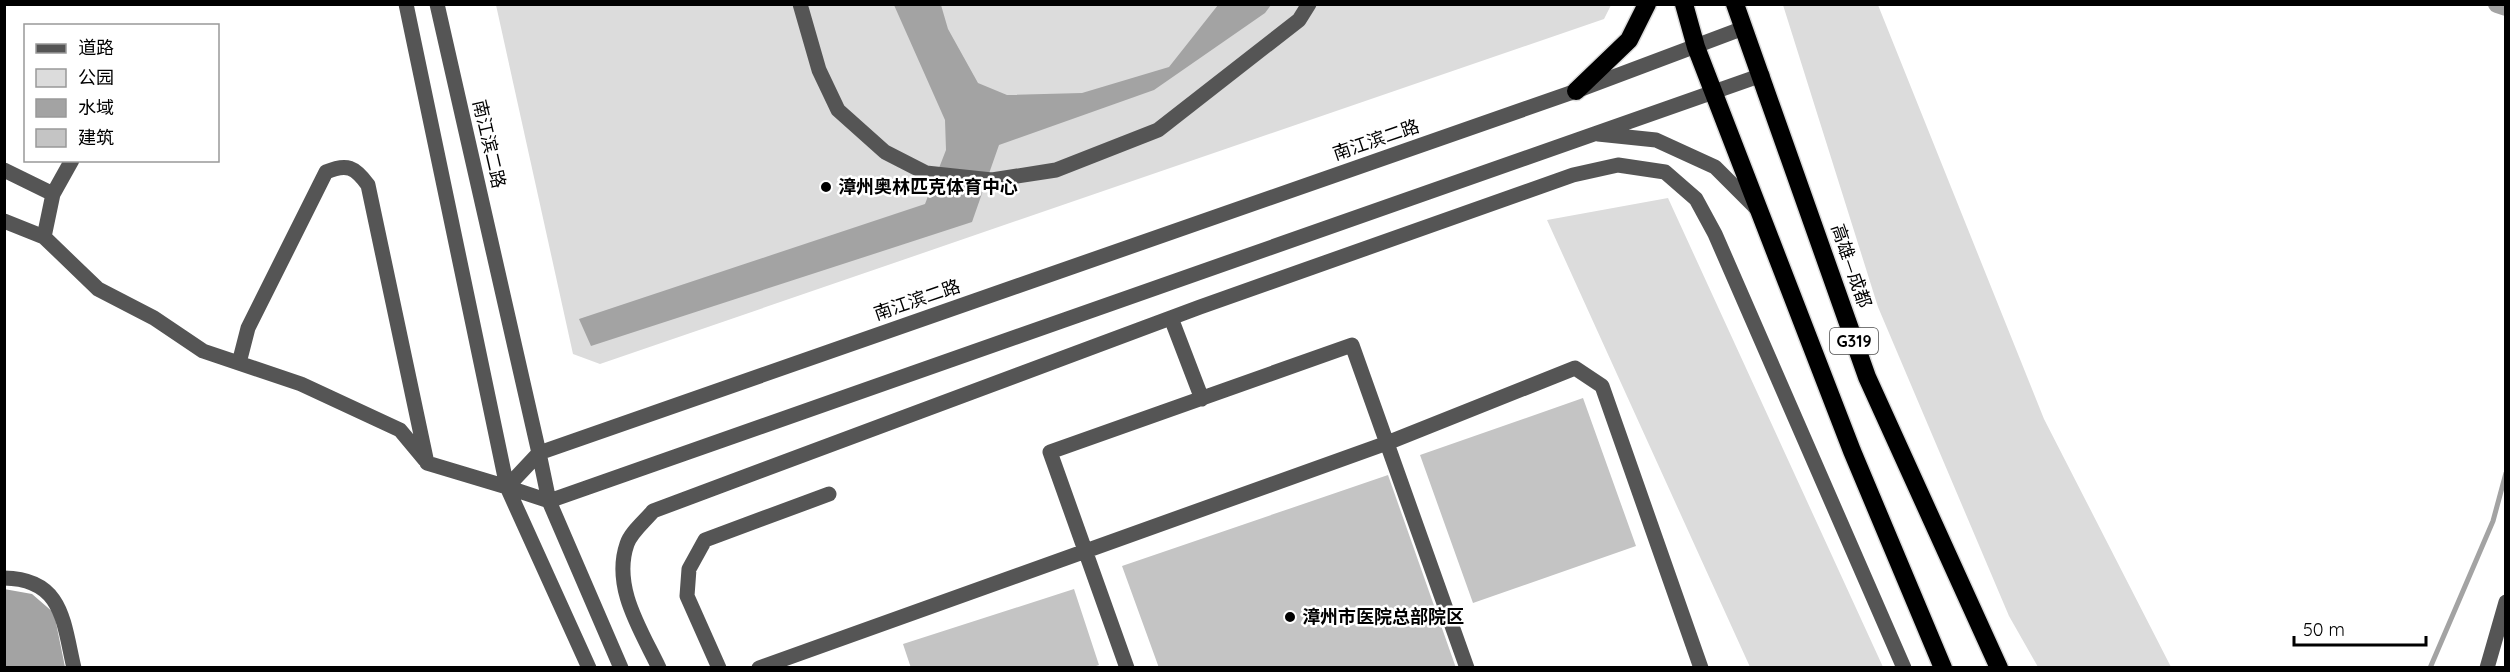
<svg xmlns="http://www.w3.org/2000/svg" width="2510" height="672" viewBox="0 0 2510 672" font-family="Quicksand,'Noto Sans SC',sans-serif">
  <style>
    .green { fill: #dcdcdc }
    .water { fill: #a3a3a3 }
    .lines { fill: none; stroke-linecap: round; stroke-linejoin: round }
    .stream { stroke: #a3a3a3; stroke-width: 5 }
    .canal { stroke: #a3a3a3; stroke-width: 18 }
    .building { fill: #c4c4c4 }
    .highway-casing { stroke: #dbdbdb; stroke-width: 21 }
    .minor { stroke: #555; stroke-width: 15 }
    .highway { stroke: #000; stroke-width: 18 }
    .poi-dot { fill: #000; stroke: #fff; stroke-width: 2 }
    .labels { text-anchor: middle; stroke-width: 5; stroke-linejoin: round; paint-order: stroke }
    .shield { fill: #fff; stroke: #4c4c4c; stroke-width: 1.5 }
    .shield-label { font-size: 16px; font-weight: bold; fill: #000 }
    .street-label { font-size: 18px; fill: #000; stroke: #fff }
    .poi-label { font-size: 18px; font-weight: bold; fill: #000; stroke: #fff; text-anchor: start }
  </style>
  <rect width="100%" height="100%" fill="#fff"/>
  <path class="green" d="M496 5H1611L1604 19 600 364 573 354Z
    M1783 5H1878L2044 419 2171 667H2038L2009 616 1878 307Z
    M1668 198 1883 667H1750L1547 220Z"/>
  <path class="water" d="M894 5H941L948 29 978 83 1007 95 1082 93 1169 67 1218 5H1271L1265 13 1154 90 999 145 972 222 591 346 579 319 925 204 946 150 945 120Z
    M4 589 32 594 54 613 65 667H5Z"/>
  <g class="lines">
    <path class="stream" d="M2430 668 2493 521 2506 473"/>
    <path class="canal" d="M2497 4 2506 7"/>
  </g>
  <path class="building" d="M1583 398 1636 546 1473 603 1420 455Z
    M1388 475 1456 668H1159L1122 566Z
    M1074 589 1099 665 1090 668H911L903 644Z"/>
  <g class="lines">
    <defs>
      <path id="highway" d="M1684 4 1696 47 1852 451 1943 668
        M1735 4 1867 377 1999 668
        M1576 91 1629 40 1647 4"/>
    </defs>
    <use href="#highway" class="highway-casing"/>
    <path class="minor" d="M406 4 507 487 549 501 1762 75
      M437 4 539 453 1576 91 1741 29
      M800 4 819 70 838 110 885 152 926 173 992 180 1056 170 1158 130 1299 20 1309 4
      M1598 134 1656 140 1715 167 1757 209
      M4 170 53 194
      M4 221 44 237 98 289 154 318 203 351 301 384 400 430 425 460
      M44 237 53 194 72 160
      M1171 318 1202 399
      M239 363 248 328 326 172C347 163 355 167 368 185L427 463 507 487 589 668
      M507 487 539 453 549 501 621 668
      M4 578C63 579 63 621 74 668
      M659 668C641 630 612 587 627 544 631 532 645 521 653 511L1200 307 1573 175 1618 165 1665 172 1696 199 1715 234 1904 668
      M719 668 687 596 689 569 705 540 829 494
      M759 668 1387 443 1575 368 1602 386 1701 668
      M1127 668 1050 452 1352 345 1467 668
      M2487 668 2506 602"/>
    <use href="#highway" class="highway"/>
  </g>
  <g class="poi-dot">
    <circle cx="826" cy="187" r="6"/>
    <circle cx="1290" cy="617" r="6"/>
  </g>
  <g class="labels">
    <rect class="shield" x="1830" y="328" width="48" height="26" rx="4.5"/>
    <g class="shield-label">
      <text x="1854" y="347">G319</text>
    </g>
    <g class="street-label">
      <text transform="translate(1376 140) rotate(-19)" y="6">南江滨二路</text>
      <text transform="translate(489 144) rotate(77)" y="6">南江滨二路</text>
      <text transform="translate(1851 266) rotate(71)" y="6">高雄—成都</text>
      <text transform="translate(917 300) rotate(-19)" y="6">南江滨二路</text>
    </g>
    <g class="poi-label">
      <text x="838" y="193">漳州奥林匹克体育中心</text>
      <text x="1302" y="623">漳州市医院总部院区</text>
    </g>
  </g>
  <rect width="2510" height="672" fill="none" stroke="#000000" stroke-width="12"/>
  <rect x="24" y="24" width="195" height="138" fill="#ffffff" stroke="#999999" stroke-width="1.5"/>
  <rect x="36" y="44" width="30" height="9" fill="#555555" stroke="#999999" stroke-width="1.5"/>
  <text x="78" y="54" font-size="18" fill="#000000">道路</text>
  <rect x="36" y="69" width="30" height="18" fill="#dcdcdc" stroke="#999999" stroke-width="1.5"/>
  <text x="78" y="84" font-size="18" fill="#000000">公园</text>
  <rect x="36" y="99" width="30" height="18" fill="#a3a3a3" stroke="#999999" stroke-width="1.5"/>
  <text x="78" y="114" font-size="18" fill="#000000">水域</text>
  <rect x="36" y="129" width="30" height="18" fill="#c4c4c4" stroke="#999999" stroke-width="1.5"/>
  <text x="78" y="144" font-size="18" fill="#000000">建筑</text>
  <path d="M2294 636v9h132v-9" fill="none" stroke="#000000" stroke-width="3"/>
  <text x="2303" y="636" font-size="18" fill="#000000" stroke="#ffffff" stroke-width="4.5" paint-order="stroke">50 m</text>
</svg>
